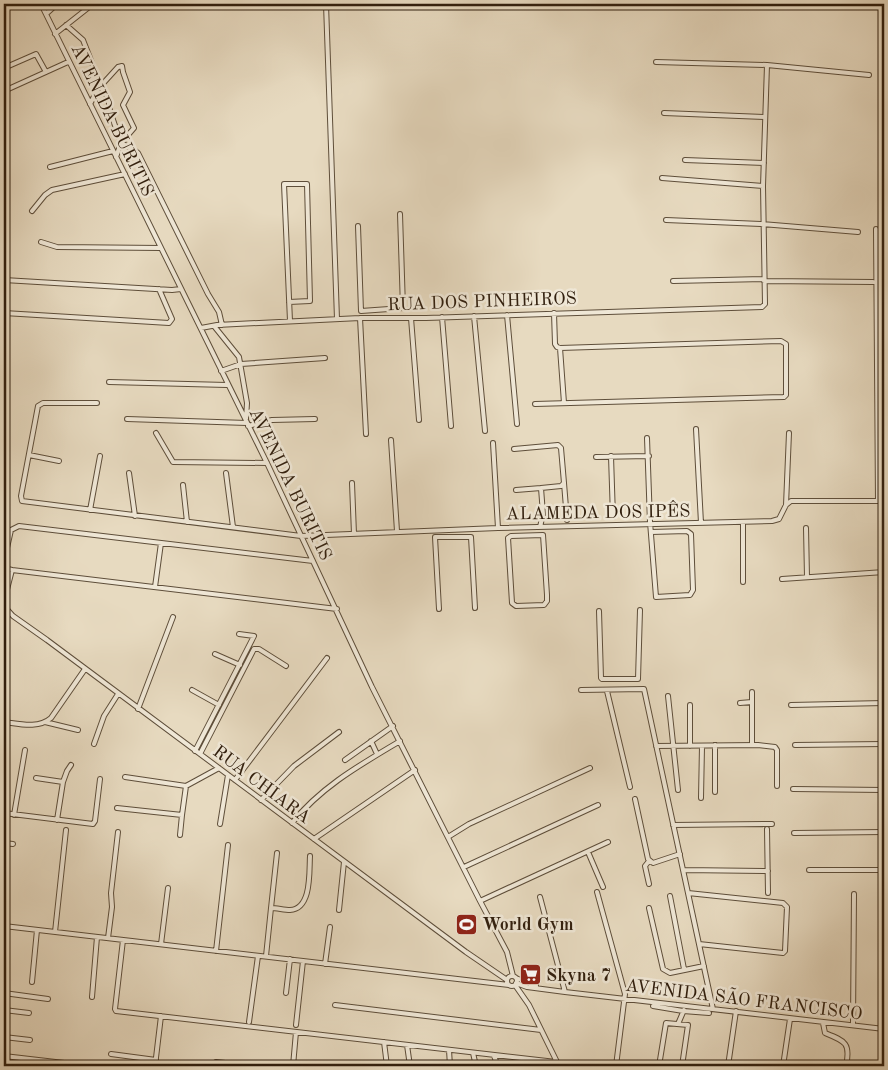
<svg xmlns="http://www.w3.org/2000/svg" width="888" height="1070" viewBox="0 0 888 1070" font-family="'Old Standard TT',serif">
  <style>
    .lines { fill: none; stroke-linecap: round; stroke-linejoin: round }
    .minor-casing { stroke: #5e4e3a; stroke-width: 6 }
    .minor { stroke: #efe7d6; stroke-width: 4 }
    .labels { text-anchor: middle; stroke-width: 5; stroke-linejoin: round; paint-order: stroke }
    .street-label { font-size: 18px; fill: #311f0e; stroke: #efe7d6 }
    .poi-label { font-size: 18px; font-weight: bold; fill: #311f0e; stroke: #efe7d6; text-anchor: start }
  </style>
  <rect width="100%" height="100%" fill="#e7dac0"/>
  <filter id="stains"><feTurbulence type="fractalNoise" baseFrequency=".004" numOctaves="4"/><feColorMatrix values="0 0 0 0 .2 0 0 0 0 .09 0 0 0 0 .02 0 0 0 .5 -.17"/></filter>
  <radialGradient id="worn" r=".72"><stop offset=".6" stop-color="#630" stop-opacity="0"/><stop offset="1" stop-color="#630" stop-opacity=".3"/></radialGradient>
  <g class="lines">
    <defs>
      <path id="minor" d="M41 4 267 463 372 687 480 901 507 952 513 976
        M326 4 337 319
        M46 14 57 4
        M66 25 83 40 103 91 108 97 110 111 121 143 133 149 138 153 208 294 219 312 222 325
        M55 34 93 4
        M656 62 767 65 869 75
        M4 68 36 54 46 72
        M4 91 68 62
        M90 104 98 89 118 67 122 66 123 72 130 92 123 105 134 128 121 143 116 157
        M664 113 765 117
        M685 160 764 163
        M50 167 113 151
        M662 178 763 186
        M32 211 45 195 52 190 125 174
        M666 220 761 224 858 232
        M358 226 361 311 403 308 400 214
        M876 229 878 501
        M41 242 57 247 161 248
        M4 280 172 290 181 289
        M673 281 764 279
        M764 281 873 282
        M289 302 310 301 307 184H284L290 321
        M4 313 169 323 172 319 159 289
        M554 313 555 344 557 347 560 348
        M507 315 517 424
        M474 316 485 431
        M442 317 451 426
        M360 318 366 434
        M411 318 419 420
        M214 326 239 357 247 403 246 419
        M201 328 217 325 360 318H426L762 307 765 304 763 186 767 65
        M221 371 241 364 325 358
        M109 382 227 385
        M97 403H43L38 406 21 496 22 501 301 536 498 528 772 521 779 519 786 505 791 501H884
        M535 404 784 397 786 395V344L781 341 560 348 564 403
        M127 419 247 423
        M248 426 272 420 315 419
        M696 429 701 523
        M156 433 173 462 267 463
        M647 438 650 522 656 597 690 595 693 590 691 534 687 531 651 532
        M391 440 397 531
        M493 443 498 528
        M514 449 558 445 561 448 564 483 561 486 541 488 543 514 540 527
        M29 455 59 461
        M611 456 613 517
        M596 457 649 456
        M129 473 135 516
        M226 473 233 527
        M352 483 354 534
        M564 483 567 520
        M183 485 187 522
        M516 490 541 488
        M786 505 789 433
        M90 510 100 456
        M743 523V582
        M806 528 807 577
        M543 535 547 595V601L544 605 516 606 512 603 508 538 511 536Z
        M4 561 11 530 19 526 313 561
        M4 568 12 570 337 609
        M782 579 884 572
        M155 587 161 543
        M4 601 12 570
        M4 606 13 616 47 640 466 952 507 980
        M439 609 435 537H471L475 608
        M599 611 601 678 602 679H638L640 610
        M215 654 240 665
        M192 690 219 705
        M581 690 644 689 713 1009
        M607 691 630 787
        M752 692V745
        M668 696 678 790
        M740 703 752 702
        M791 705 884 703
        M138 709 173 617
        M4 722C20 724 38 729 51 718L85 669
        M45 722 78 730
        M371 741 377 754
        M94 744 104 716 118 694
        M715 745V792
        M795 745 884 744
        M656 746 758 745 775 747 777 750V786
        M690 746V705
        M195 751 254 636 239 634
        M200 754 254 649H259L286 666
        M345 760 393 726
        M4 769 7 770
        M125 777 186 786 219 768
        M36 778 63 782 57 820
        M235 780 327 658
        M63 782 67 771 71 765
        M793 789 884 790
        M701 798 702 746
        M635 799 648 859 653 863 680 854
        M261 800 294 766 339 732
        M117 808 182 815 186 786
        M4 813 93 824 95 821 100 779
        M14 815 25 750
        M292 823C322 786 360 765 400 741
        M220 824 228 775
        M673 825 772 824
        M767 829 768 893
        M794 833 884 832
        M180 835 182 815
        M448 837 469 824 590 768
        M314 839 415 770
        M4 843 13 844
        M588 852 603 887
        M464 867 598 805
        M683 870 768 871
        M809 870H884
        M649 884 645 866 649 861
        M597 892 625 994 616 1066
        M688 893 783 903 787 907 785 951 783 953 699 944
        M670 896 684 969
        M540 897 565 992
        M480 901 608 842
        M271 908 277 853
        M649 908 663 969 670 973 704 966
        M339 910 344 862
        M4 926 509 985
        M55 932 66 830
        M108 938 112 907 111 893 118 832
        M123 940 115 1009 116 1011 556 1062
        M161 944 168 888
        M216 951 228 845
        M266 956 271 908C277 908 284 910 290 910 312 909 309 872 310 856
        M325 964 330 927
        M507 981a5 5 0 1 1 10 0a5 5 0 1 1-10 0Z
        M516 978 536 986
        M32 982 37 930
        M516 983 527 987 565 992 884 1029
        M515 985 529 1005 559 1066
        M4 993 48 999
        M286 993 290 959
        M92 997 97 937
        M335 1005 541 1030
        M653 1006 683 1011 709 1013
        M4 1010 29 1013
        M249 1022 258 956
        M823 1023 825 1033C845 1041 851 1043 846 1066
        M678 1024 684 1010
        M296 1025 303 961
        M853 1025 854 894
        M4 1037 30 1040
        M384 1042 387 1066
        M407 1045 410 1066
        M449 1050 450 1066
        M473 1053 476 1066
        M111 1054 156 1060
        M4 1056 90 1066
        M494 1056 498 1066
        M216 1062 254 1066
        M156 1063 186 1066
        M302 1064 317 1066
        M155 1066 161 1016
        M293 1066 296 1032
        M659 1066 666 1023 688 1025 682 1066
        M728 1066 736 1011
        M783 1066 790 1019"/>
    </defs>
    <use href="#minor" class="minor-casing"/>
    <use href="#minor" class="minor"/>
  </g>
  <defs>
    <symbol id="stadium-square" viewBox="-11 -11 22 22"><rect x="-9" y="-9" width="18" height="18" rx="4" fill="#8f2418" stroke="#efe7d6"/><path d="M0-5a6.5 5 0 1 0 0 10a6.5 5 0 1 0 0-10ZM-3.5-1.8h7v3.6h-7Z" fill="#fff"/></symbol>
    <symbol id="supermarket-square" viewBox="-11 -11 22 22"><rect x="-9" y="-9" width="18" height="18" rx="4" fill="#8f2418" stroke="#efe7d6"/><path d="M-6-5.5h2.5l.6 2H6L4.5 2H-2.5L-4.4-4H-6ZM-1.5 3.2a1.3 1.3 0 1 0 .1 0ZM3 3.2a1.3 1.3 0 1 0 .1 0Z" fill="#fff"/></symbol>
  </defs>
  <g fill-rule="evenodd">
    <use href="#stadium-square" x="454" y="912" width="25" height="25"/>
    <use href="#supermarket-square" x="518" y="962" width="25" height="25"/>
  </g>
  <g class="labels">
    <g class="street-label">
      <text transform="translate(113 120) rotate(64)" y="6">AVENIDA BURITIS</text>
      <text transform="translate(482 301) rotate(-2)" y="6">RUA DOS PINHEIROS</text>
      <text transform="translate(291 484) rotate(64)" y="6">AVENIDA BURITIS</text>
      <text transform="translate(598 512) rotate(-1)" y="6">ALAMEDA DOS IPÊS</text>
      <text transform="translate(262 784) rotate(37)" y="6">RUA CHIARA</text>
      <text transform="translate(744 999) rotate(7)" y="6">AVENIDA SÃO FRANCISCO</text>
    </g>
    <g class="poi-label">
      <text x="482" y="930">World Gym</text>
      <text x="546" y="981">Skyna 7</text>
    </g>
  </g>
  <rect width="888" height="1070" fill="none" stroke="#e7dac0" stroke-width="20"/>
  <rect x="5" y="5" width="878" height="1060" fill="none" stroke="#311f0e" stroke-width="2.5"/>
  <rect x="10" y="10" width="868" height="1050" fill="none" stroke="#311f0e"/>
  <rect width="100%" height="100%" filter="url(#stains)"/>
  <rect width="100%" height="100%" fill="url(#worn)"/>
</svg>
